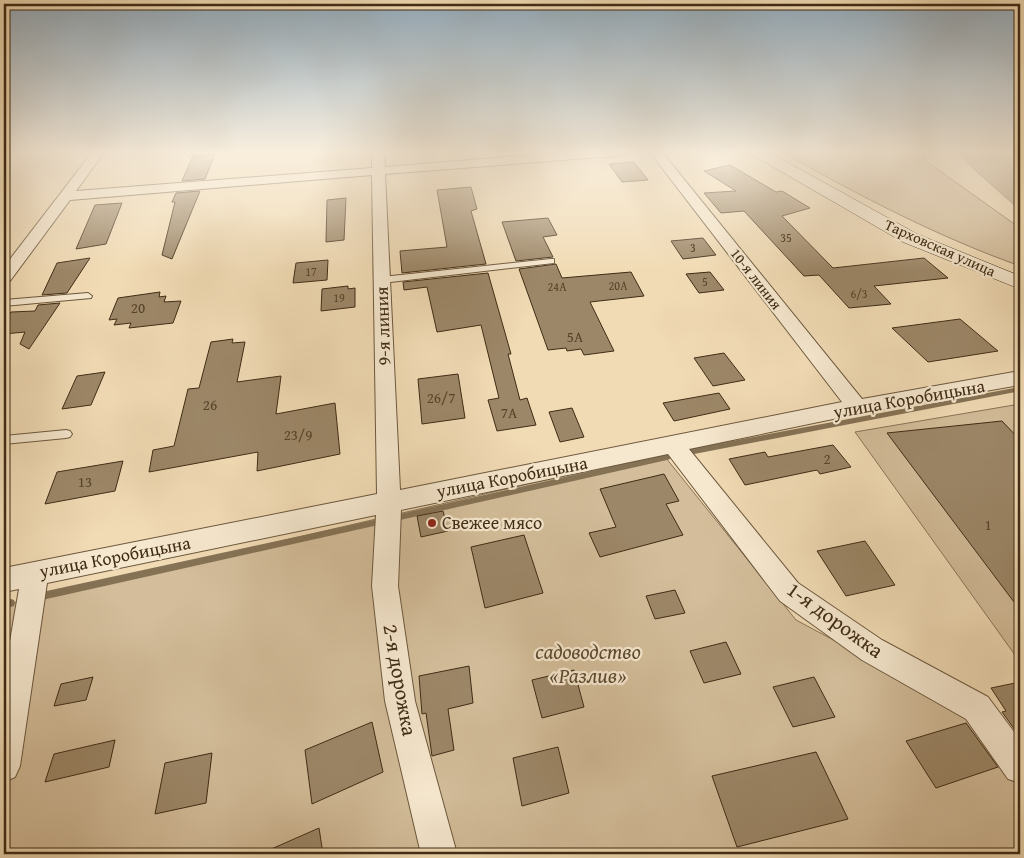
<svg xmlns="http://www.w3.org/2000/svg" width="1024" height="858" viewBox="0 0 1024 858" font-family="'Gentium Book Plus',serif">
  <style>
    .green { fill: #d3bd9a; stroke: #897458 }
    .water { fill: #b4a07f; stroke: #857255 }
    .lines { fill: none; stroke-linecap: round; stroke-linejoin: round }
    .stream { fill: #857255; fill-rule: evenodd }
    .building { fill: #9c8768; stroke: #3f2c15 }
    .lane-casing { stroke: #6c583d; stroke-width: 2 }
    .street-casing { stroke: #6c583d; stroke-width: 2 }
    .secondary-casing { stroke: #3f2c15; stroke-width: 1 }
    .lane { fill: #f6e8cf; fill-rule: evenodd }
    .street { fill: #f6e8cf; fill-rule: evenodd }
    .secondary { fill: #f6e8cf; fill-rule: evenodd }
    .poi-dot { fill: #8f2418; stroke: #f6e8cf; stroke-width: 2 }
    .labels { text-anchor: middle; stroke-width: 4.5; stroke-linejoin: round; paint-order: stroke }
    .far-number-label { font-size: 12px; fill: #56432a }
    .far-street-label { font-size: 15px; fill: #3f2c15; stroke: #f6e8cf }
    .number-label { font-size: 15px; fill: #56432a }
    .street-label { font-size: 18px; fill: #3f2c15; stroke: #f6e8cf }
    .poi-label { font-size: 18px; fill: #3f2c15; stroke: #f6e8cf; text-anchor: start }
    .near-street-label { font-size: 21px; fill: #3f2c15; stroke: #f6e8cf }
    .near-park-label { font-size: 21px; font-style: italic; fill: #5d4930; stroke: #f6e8cf }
  </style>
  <rect width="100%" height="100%" fill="#f1dbb5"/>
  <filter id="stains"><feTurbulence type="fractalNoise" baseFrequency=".004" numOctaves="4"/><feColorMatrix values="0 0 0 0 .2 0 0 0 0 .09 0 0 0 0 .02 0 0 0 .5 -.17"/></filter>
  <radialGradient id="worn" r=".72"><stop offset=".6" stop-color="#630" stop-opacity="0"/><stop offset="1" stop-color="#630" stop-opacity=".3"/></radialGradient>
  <path class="green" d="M780 151H927L923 159 1020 228V266C936 236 858 195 780 151Z
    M1020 404V662L855 432Z
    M662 453 796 620 978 717 1020 778V854H4V605Z"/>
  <path class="water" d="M957 151H1020V210L975 170Z"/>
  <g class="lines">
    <path class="stream" d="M1020 387V391L689 455 686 454 685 452 686 450 689 449Z
      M667 454 670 455 671 457 670 459 667 460 400 520 397 519 396 517 397 515 400 514Z
      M374 520 377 521 378 523 377 525 374 526 42 600 39 599 38 596 39 593 42 592Z
      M11 599 14 600 15 603 14 606 4 609V601Z"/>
  </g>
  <path class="building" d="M215 154 205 179 182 181 193 156Z
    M634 162 648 180 622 182 609 164Z
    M730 165 776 192 782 191 810 208 782 216 833 268 924 258 948 278 874 286 891 304 849 308 819 275 804 276 744 211 721 213 704 193 736 191 704 171Z
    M471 187 477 209 471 211 486 264 402 273 400 251 447 247 437 190Z
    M200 191 172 259 162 255 175 202H172L176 193Z
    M346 198 344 240 326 242 327 200Z
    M122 203 106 244 76 249 95 205Z
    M548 218 557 235 543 237 553 257 516 261 502 222Z
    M703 238 716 255 683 259 671 241Z
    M90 258 67 293 42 295 57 263Z
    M328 260 327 280 293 283 296 263Z
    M556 264 562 278 631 272 644 296 590 302 614 351 584 355 581 349 567 351 566 348 548 350 519 269Z
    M710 272 724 290 699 293 686 274Z
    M488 273 511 354H508L520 400 527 398 536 425 497 431 488 400 499 398 481 325 437 332 427 287 404 290 403 282Z
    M348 286V289L355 288V307L321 311 322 289Z
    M160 292 159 297 166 296 164 302 181 301 173 323 129 328 131 323 114 325 117 319 109 320 118 298Z
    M60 303 29 349 20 344 25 332 4 334V321L11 312 35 311 38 305Z
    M960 319 998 351 928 362 892 328Z
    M233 339 232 343 245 342 237 382 281 376 276 414 335 403 340 454 257 471 258 452 149 472 153 450 174 446 188 389 199 388 211 342Z
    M724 353 745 380 713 386 694 358Z
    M105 372 91 405 62 409 77 376Z
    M458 374 465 418 422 424 418 379Z
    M719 393 730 409 674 421 663 403Z
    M572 408 584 437 560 442 549 412Z
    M1002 421 1020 440V610L887 433Z
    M833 445 851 467 820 474 817 470 745 485 729 459 765 452 768 457Z
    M123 461 115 491 45 504 57 472Z
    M664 474 679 501 666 504 683 535 600 557 589 533 616 527 600 489Z
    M443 511 448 531 421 537 417 516Z
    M524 535 543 593 485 608 471 547Z
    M865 541 895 585 846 596 817 551Z
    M675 590 685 613 655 619 646 596Z
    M726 642 741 674 704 683 690 651Z
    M469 666 473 703 448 709 454 750 432 756 426 713 422 714 419 676Z
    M574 670 584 707 542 718 532 680Z
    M93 677 86 700 54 706 61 684Z
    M814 677 835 717 793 727 773 687Z
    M1020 682V737L1002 712 1006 711 991 688Z
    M372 722 383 772 312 804 305 750Z
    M966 723 998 767 936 788 906 741Z
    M115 740 109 767 45 782 54 754Z
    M558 747 569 793 522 806 513 758Z
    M816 752 848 819 737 847 712 776Z
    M212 753 206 803 155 814 165 763Z
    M319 828 323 854H260Z"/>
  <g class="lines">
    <defs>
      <path id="lane" d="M4 151H18L4 154Z
        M551 259H554V263L382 283 378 280 382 277Z
        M88 293 92 296 91 298 4 306V300Z
        M66 430 70 431 72 434 70 437 66 438 4 444V436Z"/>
      <path id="street" d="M93 151H105L76 191 372 168V151H384L385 167 582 151H633L627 155 385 174 400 490 842 402 649 151H661L862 399 1020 371V385L857 414 689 449 798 583 882 640 988 697 1020 740V783L1008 779 966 719 862 660 780 601 668 454 401 510 398 586 415 701 457 854H421L385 701 372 586 376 515 47 583 20 766 15 777 4 782V676L19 589 4 592V568L377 494 372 175 70 200 10 281 4 283V267Z"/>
      <path id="secondary" d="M748 151H767L917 234 1020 276V289L903 242 751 154Z"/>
    </defs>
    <use href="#lane" class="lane-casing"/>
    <use href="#street" class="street-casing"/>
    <use href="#secondary" class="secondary-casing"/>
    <use href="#lane" class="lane"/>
    <use href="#street" class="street"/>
    <use href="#secondary" class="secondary"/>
  </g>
  <linearGradient id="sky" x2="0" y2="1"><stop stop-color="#93acbe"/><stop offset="0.56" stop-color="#f9efde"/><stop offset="1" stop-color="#f9efde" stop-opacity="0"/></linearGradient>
  <rect width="1024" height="271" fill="url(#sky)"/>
  <circle class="poi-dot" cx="432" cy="523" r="5"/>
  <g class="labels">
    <g class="far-number-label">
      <text x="786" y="242">35</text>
      <text x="693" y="252">3</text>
      <text x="311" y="276">17</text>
      <text x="705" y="286">5</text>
      <text x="618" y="290">20А</text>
      <text x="557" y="291">24А</text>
      <text x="859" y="298">6/3</text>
      <text x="339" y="302">19</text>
    </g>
    <g class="far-street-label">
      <text transform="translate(940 248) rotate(24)" y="5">Тарховская улица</text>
      <text transform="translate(756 279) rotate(52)" y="5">10-я линия</text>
    </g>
    <g class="number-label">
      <text x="138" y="313">20</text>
      <text x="575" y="342">5А</text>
      <text x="441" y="403">26/7</text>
      <text x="210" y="410">26</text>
      <text x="509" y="418">7А</text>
      <text x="298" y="440">23/9</text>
      <text x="827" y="464">2</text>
      <text x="85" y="487">13</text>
      <text x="988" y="530">1</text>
    </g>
    <g class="street-label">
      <text transform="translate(383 326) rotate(-92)" y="6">9-я линия</text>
      <text transform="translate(909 399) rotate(-10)" y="6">улица Коробицына</text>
      <text transform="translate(512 477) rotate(-11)" y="6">улица Коробицына</text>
      <text transform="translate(115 557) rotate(-11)" y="6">улица Коробицына</text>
    </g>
    <g class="poi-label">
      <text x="442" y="529">Свежее мясо</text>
    </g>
    <g class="near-street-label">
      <text transform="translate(835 620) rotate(36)" y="7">1-я дорожка</text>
      <text transform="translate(400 680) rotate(80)" y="7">2-я дорожка</text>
    </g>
    <g class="near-park-label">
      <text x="588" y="659">садоводство<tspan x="588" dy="24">«Разлив»</tspan></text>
    </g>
  </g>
  <rect width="1024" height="858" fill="none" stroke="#f1dbb5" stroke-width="20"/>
  <rect x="5" y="5" width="1014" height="848" fill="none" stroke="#3f2c15" stroke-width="2.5"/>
  <rect x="10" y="10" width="1004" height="838" fill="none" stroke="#3f2c15"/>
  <rect width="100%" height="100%" filter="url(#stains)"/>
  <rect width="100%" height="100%" fill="url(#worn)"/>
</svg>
